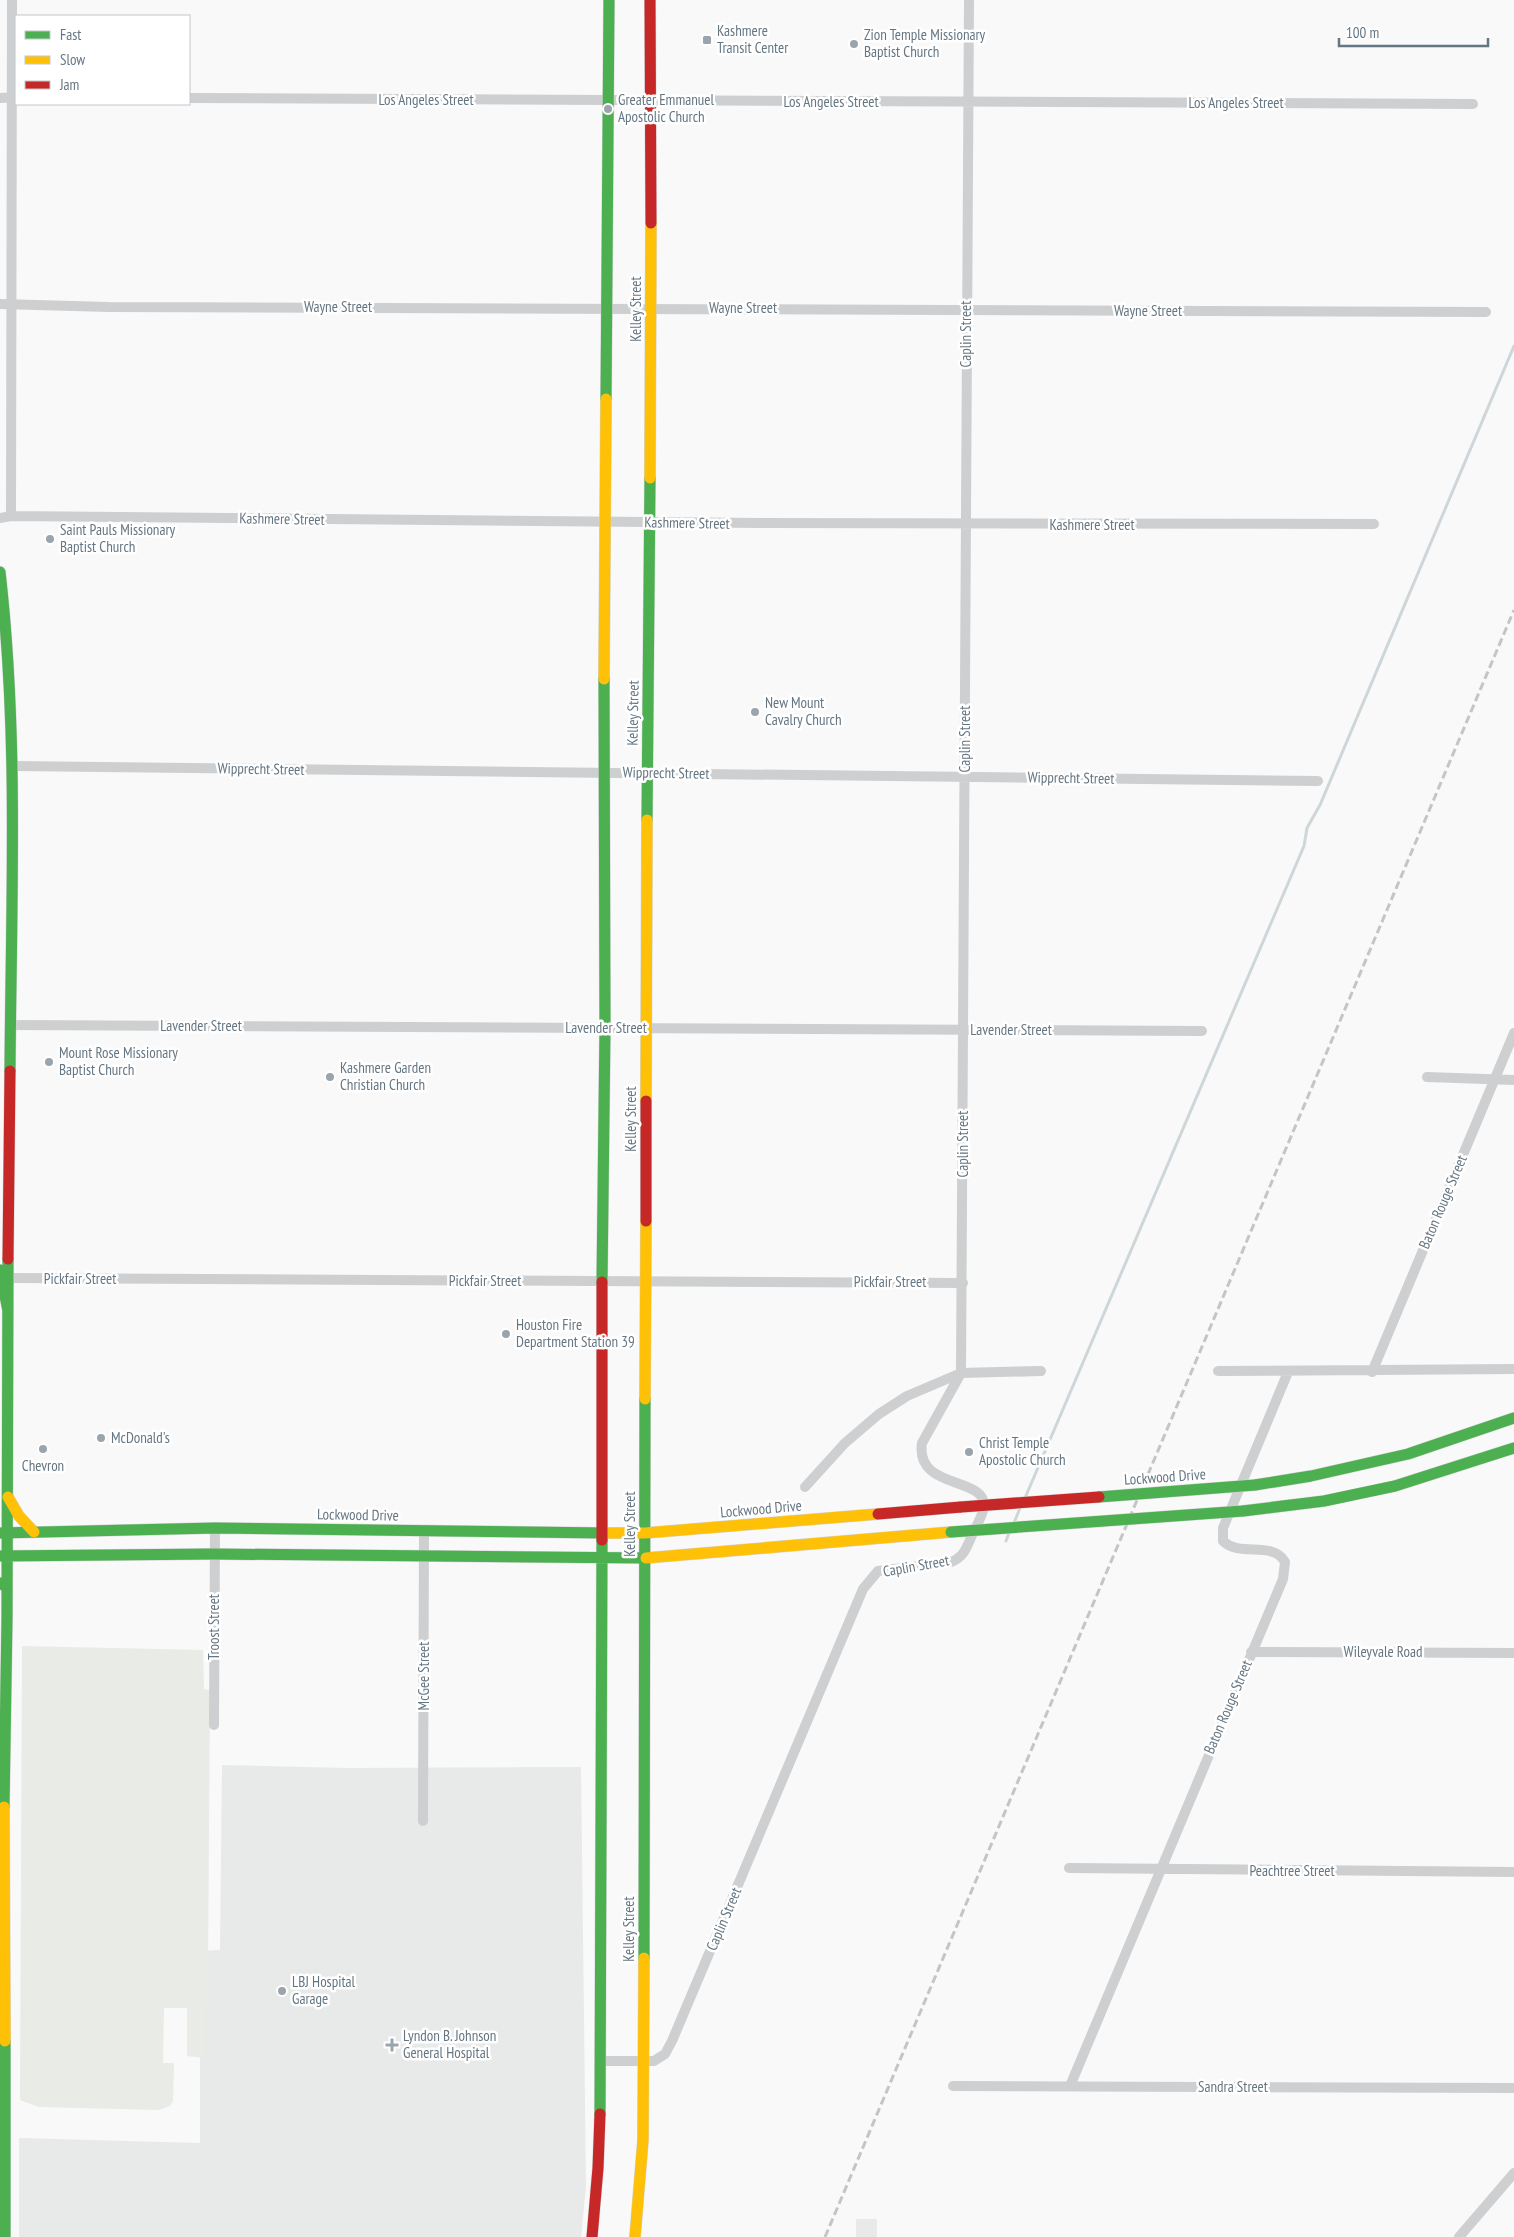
<svg xmlns="http://www.w3.org/2000/svg" width="1514" height="2237" viewBox="0 0 1514 2237" font-family="'PT Sans Narrow',sans-serif">
  <style>
    .built { fill: #e8e9e9 }
    .green { fill: #e8ebe6 }
    .lines { fill: none; stroke-linecap: round; stroke-linejoin: round }
    .stream { stroke: #ced6d9; stroke-width: 3 }
    .fast-casing { stroke: #d5d6d7; stroke-width: 12 }
    .slow-casing { stroke: #d5d6d7; stroke-width: 12 }
    .jam-casing { stroke: #d5d6d7; stroke-width: 12 }
    .street { stroke: #cecfd0; stroke-width: 10 }
    .fast { stroke: #4caf50; stroke-width: 11 }
    .slow { stroke: #ffc107; stroke-width: 11 }
    .jam { stroke: #c62828; stroke-width: 11 }
    .rail { stroke: #c3c5c6; stroke-width: 3; stroke-dasharray: 8 4; stroke-linecap: butt }
    .fast-bridge-casing { stroke: #d5d6d7; stroke-width: 12; stroke-linecap: butt }
    .jam-bridge-casing { stroke: #d5d6d7; stroke-width: 12; stroke-linecap: butt }
    .fast-bridge { stroke: #4caf50; stroke-width: 11 }
    .jam-bridge { stroke: #c62828; stroke-width: 11 }
    .poi-dot { fill: #99a4ac; stroke: #fff; stroke-width: 2 }
    .labels { text-anchor: middle; stroke-width: 5; stroke-linejoin: round; paint-order: stroke }
    .poi-label { font-size: 15px; fill: #657683; stroke: #fff; text-anchor: start }
    .street-label { font-size: 15px; fill: #657683; stroke: #fff }
  </style>
  <rect width="100%" height="100%" fill="#f9f9f9"/>
  <path class="built" d="M222 1765 347 1768 581 1767 586 2186 581 2237H19V2138L200 2143V1951L220 1950Z
    M856 2219H877V2237H856Z"/>
  <path class="green" d="M22 1646 203 1650 204 1689 210 1690 208 1973 204 2058 187 2056V2008H164L163 2063H174L173 2101 170 2106 159 2110 39 2107 20 2100Z"/>
  <g class="lines">
    <path class="stream" d="M1025 1498 1304 846 1307 828 1320 805 1514 346
      M1014 1523 1020 1508
      M1006 1541 1009 1533"/>
    <defs>
      <path id="fast" d="M606 399 609 0
        M0 572C19 738 11 905 10 1071
        M647 820 650 478
        M0 1270 8 1311
        M602 1282 605 1028 604 679
        M1255 1485 1311 1476 1408 1454 1514 1418
        M1243 1511 1324 1501 1395 1486 1514 1448
        M0 1533 215 1528 605 1533
        M0 1556 214 1554 646 1558
        M0 1583 6 1587
        M0 1804 3 1792
        M4 1807 7 1619 8 1259
        M644 1958 645 1399
        M5 2041V2237
        M600 2114 602 1540"/>
      <path id="slow" d="M650 478 651 223
        M604 679 606 399
        M646 1101 647 820
        M645 1399 646 1221
        M8 1497 19 1516 34 1532
        M605 1533H645L878 1514
        M646 1558 951 1532
        M4 1807 5 2041
        M635 2237 643 2140 644 1958"/>
      <path id="jam" d="M650 0 651 223
        M646 1221V1101
        M8 1259 10 1071
        M878 1514 961 1507
        M602 1540V1282
        M592 2237 598 2168 600 2114"/>
    </defs>
    <use href="#fast" class="fast-casing"/>
    <use href="#slow" class="slow-casing"/>
    <use href="#jam" class="jam-casing"/>
    <path class="street" d="M0 98 16 97
      M189 98 1473 104
      M0 304 109 307 1486 312
      M11 516 12 0
      M0 518 11 516 759 523 1374 524
      M13 766 1318 781
      M10 1025 1202 1031
      M1427 1077 1514 1080
      M8 1278 963 1283
      M1218 1371 1514 1369
      M1372 1372 1514 1033
      M805 1487 845 1443 879 1414 907 1396 961 1373 1041 1371
      M1251 1652 1514 1653
      M214 1725 215 1528
      M423 1821 424 1531
      M1069 1868 1514 1872
      M601 2061H654L665 2054 672 2041 863 1589 878 1571 951 1562C964 1557 967 1547 972 1535 976 1527 983 1515 984 1506 985 1476 915 1490 922 1443L961 1373 969 0
      M953 2086 1514 2088
      M1070 2086 1283 1579 1285 1562C1272 1540 1241 1558 1223 1541V1528L1288 1372
      M1459 2237 1514 2173"/>
    <use href="#fast" class="fast"/>
    <use href="#slow" class="slow"/>
    <use href="#jam" class="jam"/>
    <path class="rail" d="M825 2237 1514 610"/>
    <defs>
      <path id="fast-bridge" d="M1099 1497 1255 1485
        M951 1532 1243 1511"/>
      <path id="jam-bridge" d="M961 1507 1099 1497"/>
    </defs>
    <use href="#fast-bridge" class="fast-bridge-casing"/>
    <use href="#jam-bridge" class="jam-bridge-casing"/>
    <use href="#fast-bridge" class="fast-bridge"/>
    <use href="#jam-bridge" class="jam-bridge"/>
  </g>
  <g class="poi-dot">
    <rect x="702" y="35" width="10" height="10" rx="2.5"/>
    <circle cx="854" cy="44" r="5"/>
    <circle cx="608" cy="109" r="5"/>
    <circle cx="50" cy="539" r="5"/>
    <circle cx="755" cy="712" r="5"/>
    <circle cx="49" cy="1062" r="5"/>
    <circle cx="330" cy="1077" r="5"/>
    <circle cx="506" cy="1334" r="5"/>
    <circle cx="101" cy="1438" r="5"/>
    <circle cx="43" cy="1449" r="5"/>
    <circle cx="969" cy="1452" r="5"/>
    <circle cx="282" cy="1991" r="5"/>
    <path d="M389.5 2037.5h5v5h5v5h-5v5h-5v-5h-5v-5h5z"/>
  </g>
  <g class="labels">
    <g class="poi-label">
      <text x="717" y="36">Kashmere<tspan x="717" dy="17">Transit Center</tspan></text>
      <text x="864" y="40">Zion Temple Missionary<tspan x="864" dy="17">Baptist Church</tspan></text>
      <text x="618" y="105">Greater Emmanuel<tspan x="618" dy="17">Apostolic Church</tspan></text>
      <text x="60" y="535">Saint Pauls Missionary<tspan x="60" dy="17">Baptist Church</tspan></text>
      <text x="765" y="708">New Mount<tspan x="765" dy="17">Cavalry Church</tspan></text>
      <text x="59" y="1058">Mount Rose Missionary<tspan x="59" dy="17">Baptist Church</tspan></text>
      <text x="340" y="1073">Kashmere Garden<tspan x="340" dy="17">Christian Church</tspan></text>
      <text x="516" y="1330">Houston Fire<tspan x="516" dy="17">Department Station 39</tspan></text>
      <text x="111" y="1443">McDonald's</text>
      <text x="979" y="1448">Christ Temple<tspan x="979" dy="17">Apostolic Church</tspan></text>
      <text x="43" y="1471" text-anchor="middle">Chevron</text>
      <text x="292" y="1987">LBJ Hospital<tspan x="292" dy="17">Garage</tspan></text>
      <text x="403" y="2041">Lyndon B. Johnson<tspan x="403" dy="17">General Hospital</tspan></text>
    </g>
    <g class="street-label">
      <text x="426" y="105">Los Angeles Street</text>
      <text x="831" y="107">Los Angeles Street</text>
      <text x="1236" y="108">Los Angeles Street</text>
      <text x="338" y="312">Wayne Street</text>
      <text x="743" y="313">Wayne Street</text>
      <text transform="translate(636 309) rotate(-90)" y="5">Kelley Street</text>
      <text x="1148" y="316">Wayne Street</text>
      <text transform="translate(966 334) rotate(-90)" y="5">Caplin Street</text>
      <text transform="translate(282 519) rotate(1)" y="5">Kashmere Street</text>
      <text transform="translate(687 523) rotate(1)" y="5">Kashmere Street</text>
      <text x="1092" y="530">Kashmere Street</text>
      <text transform="translate(633 713) rotate(-89)" y="5">Kelley Street</text>
      <text transform="translate(965 739) rotate(-90)" y="5">Caplin Street</text>
      <text transform="translate(261 769) rotate(1)" y="5">Wipprecht Street</text>
      <text transform="translate(666 773) rotate(1)" y="5">Wipprecht Street</text>
      <text transform="translate(1071 778) rotate(1)" y="5">Wipprecht Street</text>
      <text x="201" y="1031">Lavender Street</text>
      <text x="606" y="1033">Lavender Street</text>
      <text x="1011" y="1035">Lavender Street</text>
      <text transform="translate(631 1119) rotate(-90)" y="5">Kelley Street</text>
      <text transform="translate(963 1144) rotate(-90)" y="5">Caplin Street</text>
      <text transform="translate(1443 1202) rotate(-67)" y="5">Baton Rouge Street</text>
      <text x="80" y="1284">Pickfair Street</text>
      <text x="485" y="1286">Pickfair Street</text>
      <text x="890" y="1287">Pickfair Street</text>
      <text transform="translate(1165 1477) rotate(-4)" y="5">Lockwood Drive</text>
      <text transform="translate(761 1509) rotate(-5)" y="5">Lockwood Drive</text>
      <text transform="translate(358 1515) rotate(1)" y="5">Lockwood Drive</text>
      <text transform="translate(630 1524) rotate(-90)" y="5">Kelley Street</text>
      <text transform="translate(916 1566) rotate(-10)" y="5">Caplin Street</text>
      <text transform="translate(214 1627) rotate(-90)" y="5">Troost Street</text>
      <text x="1383" y="1657">Wileyvale Road</text>
      <text transform="translate(424 1676) rotate(-90)" y="5">McGee Street</text>
      <text transform="translate(1228 1707) rotate(-67)" y="5">Baton Rouge Street</text>
      <text x="1292" y="1876">Peachtree Street</text>
      <text transform="translate(724 1919) rotate(-67)" y="5">Caplin Street</text>
      <text transform="translate(629 1929) rotate(-90)" y="5">Kelley Street</text>
      <text x="1233" y="2092">Sandra Street</text>
    </g>
  </g>
  <rect x="15" y="15" width="175" height="90" fill="#ffffff" stroke="#c1c8cd"/>
  <rect x="25" y="31" width="25" height="8" fill="#4caf50" stroke="#c1c8cd"/>
  <text x="60" y="40" font-size="15" fill="#657683">Fast</text>
  <rect x="25" y="56" width="25" height="8" fill="#ffc107" stroke="#c1c8cd"/>
  <text x="60" y="65" font-size="15" fill="#657683">Slow</text>
  <rect x="25" y="81" width="25" height="8" fill="#c62828" stroke="#c1c8cd"/>
  <text x="60" y="90" font-size="15" fill="#657683">Jam</text>
  <path d="M1339 38v8h149v-8" fill="none" stroke="#657683" stroke-width="2.5"/>
  <text x="1346" y="38" font-size="15" fill="#657683" stroke="#ffffff" stroke-width="4" paint-order="stroke">100 m</text>
</svg>
